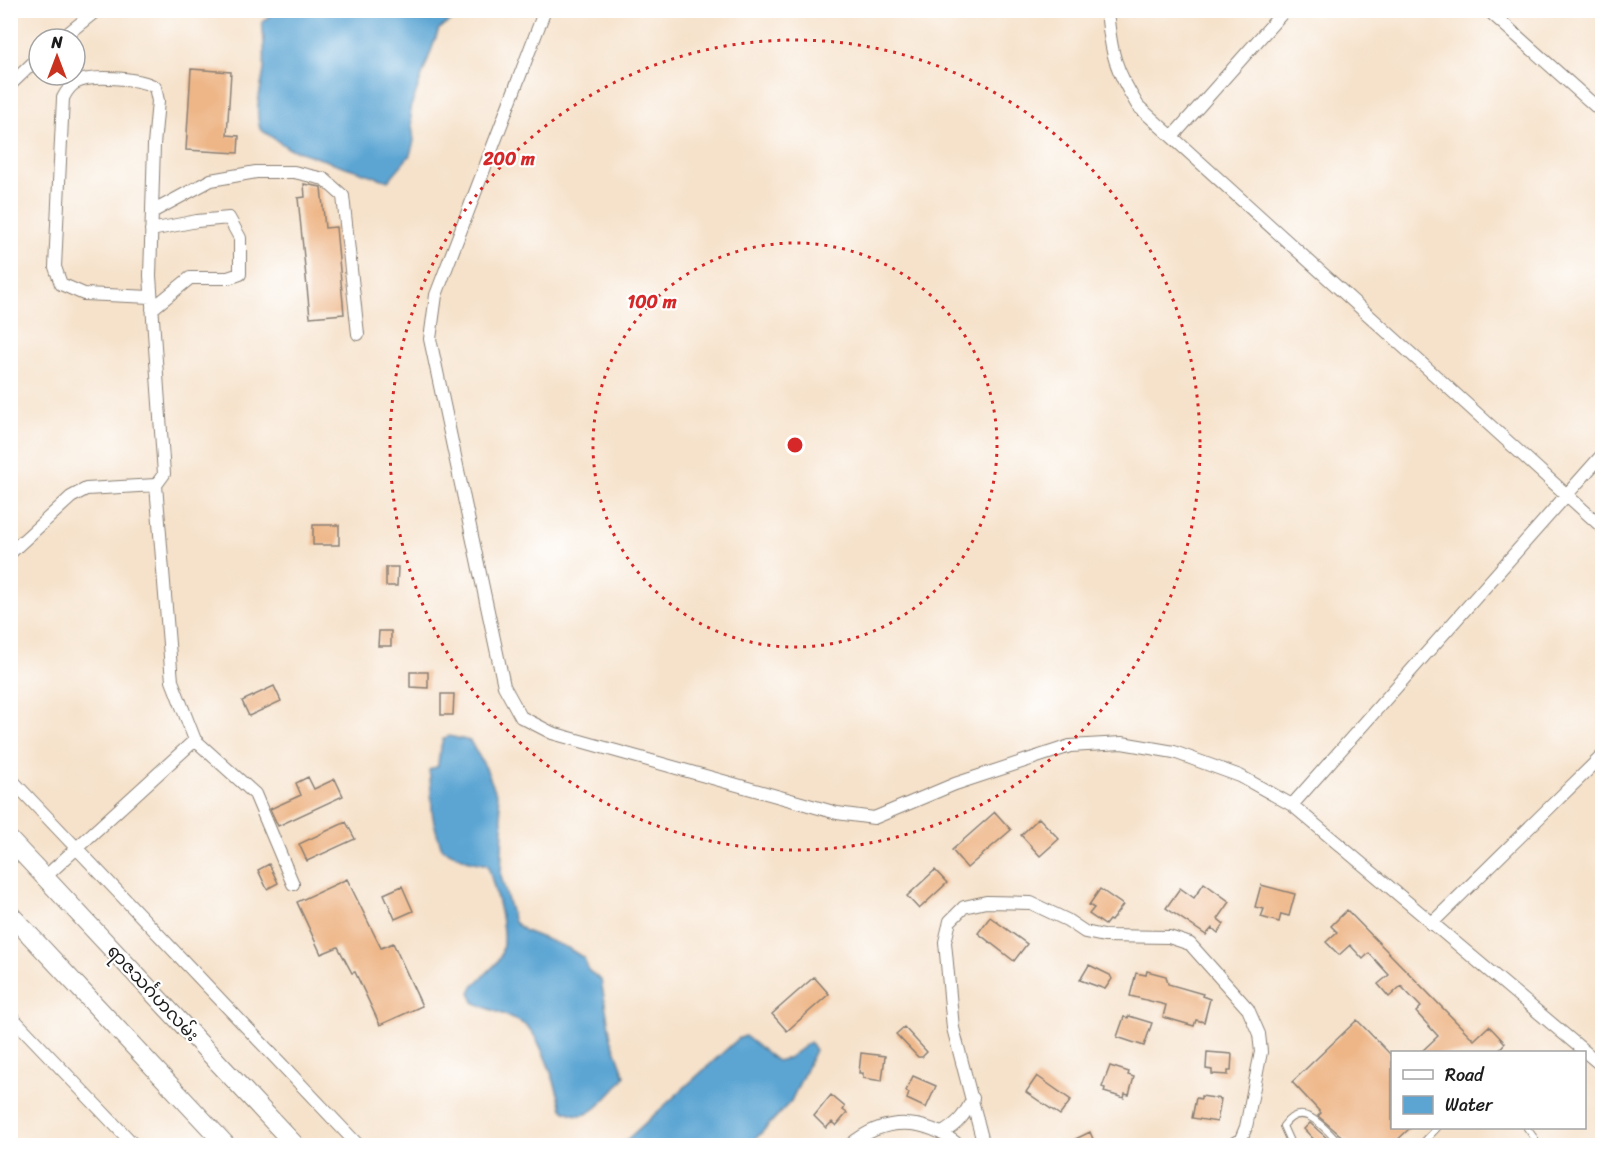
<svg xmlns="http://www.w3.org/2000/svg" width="1613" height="1156" viewBox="0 0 1613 1156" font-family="Sriracha,'Noto Sans Myanmar',sans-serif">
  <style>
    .water { fill: #5ca5d3; stroke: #3c6078; stroke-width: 1.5 }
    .building { fill: #eeb687 }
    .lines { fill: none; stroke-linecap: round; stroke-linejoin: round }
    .service-casing { stroke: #897f74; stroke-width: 8 }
    .minor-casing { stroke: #897f74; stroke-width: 14 }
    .primary-casing { stroke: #897f74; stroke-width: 20 }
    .service { stroke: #fff; stroke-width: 6 }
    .minor { stroke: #fff; stroke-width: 12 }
    .primary { stroke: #fff; stroke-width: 18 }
    .ring { fill: none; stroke: #d62828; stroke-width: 3; stroke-dasharray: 3 6 }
    .labels { text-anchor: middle; stroke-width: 4.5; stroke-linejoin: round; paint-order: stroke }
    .street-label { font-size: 18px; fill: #1c1c1c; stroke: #fff }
    .centre { fill: #d62828; stroke: #fff; stroke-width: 3 }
    .ring-label { font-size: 18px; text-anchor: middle; font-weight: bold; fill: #d62828; stroke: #fff; stroke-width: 4.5; stroke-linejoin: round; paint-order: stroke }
  </style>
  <rect width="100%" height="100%" fill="#fff"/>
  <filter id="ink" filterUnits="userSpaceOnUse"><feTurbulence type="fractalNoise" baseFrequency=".0167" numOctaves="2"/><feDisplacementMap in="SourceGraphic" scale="12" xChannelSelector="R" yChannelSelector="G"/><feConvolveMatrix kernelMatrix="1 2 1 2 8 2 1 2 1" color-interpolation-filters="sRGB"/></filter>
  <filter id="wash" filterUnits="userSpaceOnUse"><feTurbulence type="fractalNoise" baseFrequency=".008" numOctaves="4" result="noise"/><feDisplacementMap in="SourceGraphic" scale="24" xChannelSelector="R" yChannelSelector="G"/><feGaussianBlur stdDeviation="1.35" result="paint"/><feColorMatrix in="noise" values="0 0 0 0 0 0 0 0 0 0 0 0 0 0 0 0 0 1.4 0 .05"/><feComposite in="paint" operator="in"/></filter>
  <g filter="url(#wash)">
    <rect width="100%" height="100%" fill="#f6e2cb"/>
    <path class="water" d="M338 10 347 13 376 10 467 11 439 29 410 109 414 141 410 155 388 181 288 148 260 129C254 106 261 92 264 69 265 54 264 38 262 22L276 11Z
      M449 736 470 741 486 768 499 801 503 828 501 876 514 922 525 931 568 948 584 958 589 971 601 980 611 1038 625 1076C620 1085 596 1111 586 1114 578 1117 569 1113 562 1109 558 1091 540 1034 525 1025 509 1014 490 1011 474 1002L470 992C476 980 489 973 498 961 512 939 494 890 488 865L469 861 442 849C438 836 432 821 432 808 431 794 431 783 429 770L438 766C438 760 441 745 443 739Z
      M745 1036 777 1061 788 1058 810 1042 815 1050 791 1101 750 1145H621L738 1039Z"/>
    <g id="blocks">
      <path class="building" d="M191 69 231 72 227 135 239 136 238 153 186 150Z
        M304 184 321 187 325 228 336 227 344 314 310 317 298 198 305 197Z
        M313 525H339V545H313Z
        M386 567H398L397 586H386Z
        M379 631H391V646H378Z
        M410 672H428V688L410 687Z
        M274 686 281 701 249 716 242 701Z
        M441 694H454L453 715H441Z
        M308 777 314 789 335 779 343 796 278 826 270 809 301 795 296 783Z
        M995 812 1011 830 967 868 952 850Z
        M1039 818 1059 839 1040 856 1021 835Z
        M346 822 355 839 307 861 299 844Z
        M269 864 278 883 267 889 258 870Z
        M935 870 947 883 919 909 907 896Z
        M347 879 381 948 393 943 422 1006 380 1025 355 972 352 973 338 947 321 954 297 902Z
        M1204 883 1230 902 1218 919 1224 924 1218 933 1212 928 1206 935 1166 908 1180 888 1194 898Z
        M1261 885 1295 894 1289 916 1281 914 1279 922 1261 917 1264 909 1255 907Z
        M402 886 413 911 395 919 384 894Z
        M1100 889 1123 905 1111 921 1109 920 1105 925 1089 914 1094 908 1089 905Z
        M1347 910 1474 1040 1489 1026 1505 1043 1496 1053H1420L1438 1036 1416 1012 1421 1007 1401 986 1389 997 1378 984 1389 975 1369 953 1363 959 1350 945 1339 955 1326 942 1337 932 1331 926Z
        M990 917 1027 944 1014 961 978 933Z
        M1089 965 1110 975 1112 979 1105 989 1080 980Z
        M1147 971 1166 976 1168 984 1203 994 1202 996 1210 999 1204 1022 1196 1020 1194 1026 1163 1017 1166 1005 1130 996 1136 973 1146 975Z
        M814 977 829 994 787 1031 772 1014Z
        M1129 1016 1152 1023 1144 1046 1117 1037 1124 1017 1128 1018Z
        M1357 1020 1392 1056V1128H1410L1391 1146H1353L1318 1116 1321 1113 1292 1082Z
        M904 1027 927 1052 922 1057H918L896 1034Z
        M1207 1052 1232 1054 1231 1071H1228V1075L1212 1074V1070L1206 1069Z
        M861 1053 885 1056 882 1081 863 1078V1073H859Z
        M1110 1066 1129 1072 1128 1075 1134 1077 1129 1095 1125 1094 1124 1098 1104 1092 1105 1088 1102 1087Z
        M913 1076 936 1086 926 1108 907 1099 909 1093 906 1091Z
        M1037 1076 1071 1100 1060 1115 1026 1092Z
        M831 1095 845 1107 843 1110 847 1113 836 1126 832 1122 826 1128 814 1116Z
        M1201 1096 1221 1099 1217 1122 1192 1118 1196 1098 1201 1099Z
        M1310 1123 1329 1140 1324 1146H1320L1304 1129Z
        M1090 1132 1096 1146H1061Z"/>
    </g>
  </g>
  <g filter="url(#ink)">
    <use href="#blocks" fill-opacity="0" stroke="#897f74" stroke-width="1.5"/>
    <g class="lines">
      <defs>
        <path id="service" d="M1527 1128 1535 1139 1533 1146
          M1292 1146 1283 1126C1303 1098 1325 1129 1342 1146
          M1420 1146 1437 1128"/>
        <path id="minor" d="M545 10 436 295 430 339 504 686 521 717 552 733 837 813 874 818 955 784 1070 746 1122 743 1174 752 1240 776 1292 805 1602 1066
          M1107 10C1111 54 1115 69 1138 106L1602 527
          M1488 10 1602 112
          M61 39 97 10
          M10 85 39 57
          M1172 137 1285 10
          M152 212 211 180 256 172H294L324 179 343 196 358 334
          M151 230 197 221 229 218 240 238V274L228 278H190L152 309
          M156 485 172 681 195 740 255 794 293 884
          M10 553 71 497 86 489 156 485 164 474 150 276 154 145 158 101 155 87C139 78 91 74 75 83 69 87 66 92 63 98L55 267 61 284 84 294 151 297
          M10 778 359 1146
          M1292 805 1602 455
          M45 877 195 740
          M1431 924 1602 756
          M10 1015 135 1146
          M942 1133C958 1124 965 1115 973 1098
          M849 1146C884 1116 925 1117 960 1146
          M984 1146 953 1028 945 942 950 921 964 907 986 902 1031 903 1067 920 1085 932 1104 936 1169 937 1190 944 1248 1009 1259 1034 1261 1052 1246 1127 1241 1139 1230 1146"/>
        <path id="primary" d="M10 840 296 1146
          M10 914 227 1146"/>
      </defs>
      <use href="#service" class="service-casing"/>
      <use href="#minor" class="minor-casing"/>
      <use href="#primary" class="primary-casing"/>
      <use href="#service" class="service"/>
      <use href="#minor" class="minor"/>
      <use href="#primary" class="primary"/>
    </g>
  </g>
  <g class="ring">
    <circle cx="795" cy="445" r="202"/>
    <circle cx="795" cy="445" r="405"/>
  </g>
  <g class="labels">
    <g class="street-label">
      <text transform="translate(153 993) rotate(47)" y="6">ရာဇသင်္ဂဟလမ်း</text>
    </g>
  </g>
  <circle cx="795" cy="445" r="9" class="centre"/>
  <g class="ring-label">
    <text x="509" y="165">200 m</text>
    <text x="652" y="308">100 m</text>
  </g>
  <rect width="1613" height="1156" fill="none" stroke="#fff" stroke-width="36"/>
  <rect x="1391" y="1051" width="195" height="78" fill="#ffffff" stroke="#a4a4a4" stroke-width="1.5"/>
  <rect x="1403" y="1070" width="30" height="9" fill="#ffffff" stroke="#a4a4a4" stroke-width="1.5"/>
  <text x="1445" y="1081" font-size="18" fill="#1c1c1c">Road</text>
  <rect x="1403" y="1096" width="30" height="18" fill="#5ca5d3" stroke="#a4a4a4" stroke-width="1.5"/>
  <text x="1445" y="1111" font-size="18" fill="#1c1c1c">Water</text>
  <g transform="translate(57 57)"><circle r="28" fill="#ffffff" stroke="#a4a4a4" stroke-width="1.5"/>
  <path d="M0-4.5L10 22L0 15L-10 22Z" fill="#c8321e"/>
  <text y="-9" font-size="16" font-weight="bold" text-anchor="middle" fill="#1c1c1c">N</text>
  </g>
</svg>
